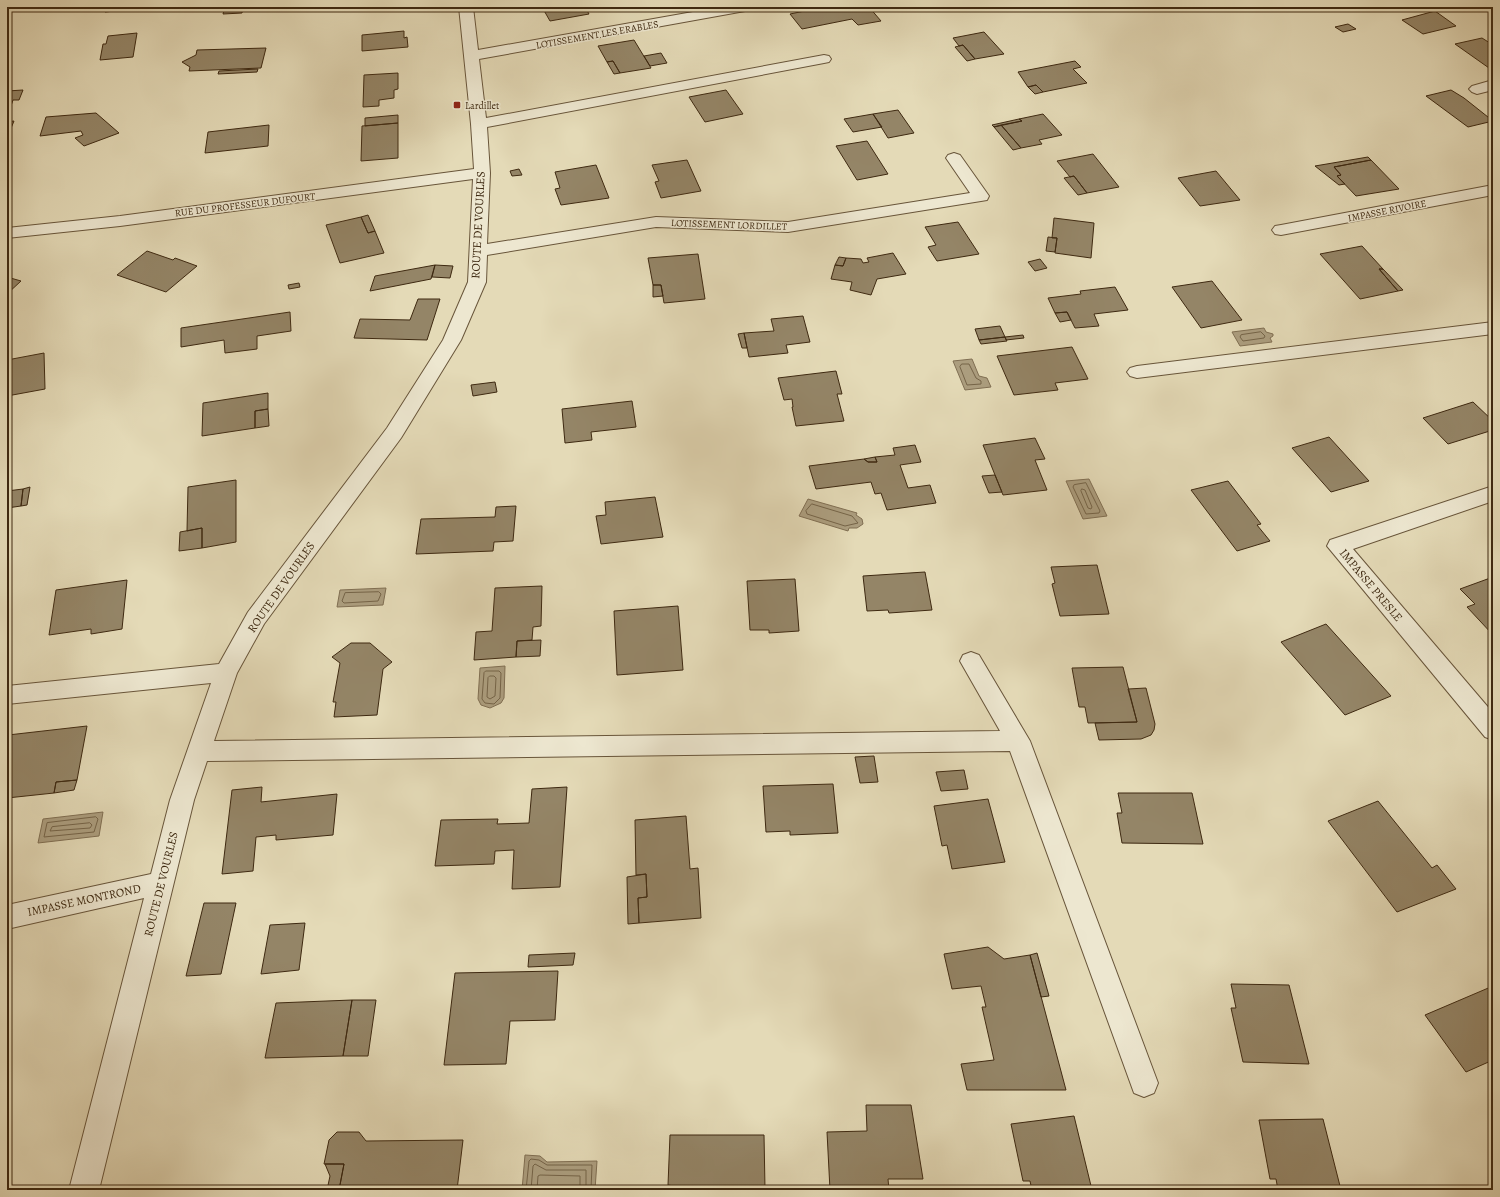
<svg xmlns="http://www.w3.org/2000/svg" width="1500" height="1197" viewBox="0 0 1500 1197" font-family="Alegreya,serif">
  <style>
    .water { fill: #ac9e7f; stroke: #806f53 }
    .lines { fill: none; stroke-linecap: round; stroke-linejoin: round }
    .shore { stroke: #756448; stroke-width: 1 }
    .building { fill: #948567; stroke: #3e2911 }
    .minor-casing { stroke: #68553a; stroke-width: 2 }
    .minor { fill: #ede7d0; fill-rule: evenodd }
    .poi-dot { fill: #8f2418; stroke: #ede7d0; stroke-width: 1.5 }
    .labels { text-anchor: middle; stroke-width: 3; stroke-linejoin: round; paint-order: stroke }
    .far-street-label { font-size: 10px; fill: #3e2911; stroke: #ede7d0 }
    .far-poi-label { font-size: 10px; fill: #3e2911; stroke: #ede7d0; text-anchor: start }
    .street-label { font-size: 12px; fill: #3e2911; stroke: #ede7d0 }
  </style>
  <rect width="100%" height="100%" fill="#e4dab7"/>
  <filter id="stains"><feTurbulence type="fractalNoise" baseFrequency=".005" numOctaves="4"/><feColorMatrix values="0 0 0 0 .2 0 0 0 0 .09 0 0 0 0 .02 0 0 0 .5 -.17"/></filter>
  <radialGradient id="worn" r=".72"><stop offset=".6" stop-color="#630" stop-opacity="0"/><stop offset="1" stop-color="#630" stop-opacity=".3"/></radialGradient>
  <path class="water" d="M1264 328 1266 332 1273 334V336L1270 338 1272 342 1240 346 1232 332Z
    M972 359 979 376 987 378 991 387 965 390 953 361Z
    M1089 479 1107 516 1083 519 1066 481Z
    M808 499 857 513 856 515 862 519 863 524 857 528H849L848 531 799 516Z
    M386 588 383 605 337 607 340 590Z
    M505 666 504 698 501 703 490 708 481 705 478 699 480 668Z
    M103 812 99 836 38 843 43 819Z
    M525 1155 540 1156 547 1162 597 1161 595 1190H522Z"/>
  <g class="lines">
    <path class="shore" d="M1261 332 1265 336 1264 338 1243 341 1240 337 1241 335Z
      M962 364H969L976 378 981 381V384L967 385 960 367Z
      M1086 483 1100 511 1099 513 1086 514 1073 487 1074 485Z
      M1082 489 1085 490 1092 507 1091 509 1088 508 1081 491Z
      M812 504 852 516 858 523 845 526 807 514 806 511Z
      M379 592 381 594 378 601 344 603 342 601 345 593Z
      M486 671H499L501 673 500 698 494 704 485 703 482 699 484 673Z
      M490 676H494L496 678 495 696 490 699 487 697 488 678Z
      M96 817 98 819 94 832 44 837 47 823Z
      M90 823 92 825 90 828 50 831 52 827Z
      M526 1190 529 1161 531 1159 539 1160 547 1165H592L591 1190
      M531 1190 533 1166 535 1164 546 1170H586V1190
      M537 1190 538 1176 540 1175 580 1176V1190"/>
  </g>
  <path class="building" d="M106 7H135L134 9 105 12Z
    M225 7H243L242 13 223 14Z
    M542 7H585L589 14 550 21Z
    M824 7H869L881 21 858 25 852 19 802 29 790 14Z
    M1435 11 1456 26 1423 34 1402 20Z
    M1348 24 1356 29 1343 32 1335 27Z
    M404 31V38L407 37 408 47 362 51V35Z
    M984 32 1004 54 975 59 963 45 959 46 953 38Z
    M137 33 133 57 100 60 103 44H106L108 36Z
    M1482 38 1493 45V67L1489 68 1455 44Z
    M634 40 651 68 620 73 613 61 607 62 598 46Z
    M963 45 975 59 967 61 955 47Z
    M266 48 261 68 189 71 190 67 182 62 196 55 197 50Z
    M661 53 667 63 650 66 644 56Z
    M613 61 620 73 614 74 607 62Z
    M1075 61 1081 67 1073 69 1087 83 1043 92 1036 85 1028 87 1018 72Z
    M258 69 257 72 218 74 219 71Z
    M398 73V89L394 90V98L379 100V106L363 107 364 75Z
    M1036 85 1043 92 1035 94 1028 87Z
    M23 90 19 100H13L7 118V91Z
    M726 90 743 114 705 122 689 97Z
    M1451 90 1464 98 1493 121 1468 127 1426 96Z
    M898 110 914 133 888 138 873 114Z
    M96 113 119 133 84 146 75 138 83 135 81 131 40 136 46 117Z
    M873 114 882 127 853 132 844 119Z
    M1043 114 1062 135 1039 140 1042 144 1021 148 1001 125 1022 121 1019 119Z
    M398 115V123L365 126V118Z
    M1019 119 1022 121 994 127 992 125Z
    M14 121 9 133H7V122Z
    M398 123V158L361 161 362 126Z
    M269 125 268 146 205 153 208 132Z
    M1001 125 1021 148 1013 150 994 127Z
    M867 141 888 174 857 180 836 146Z
    M1093 154 1119 187 1087 193 1074 176 1070 177 1057 161Z
    M1368 157 1371 160 1334 167 1341 175 1337 176 1345 184 1339 185 1315 166Z
    M687 160 701 191 661 198 655 182 659 181 652 165Z
    M1371 160 1399 189 1356 196 1337 176 1341 175 1334 167Z
    M596 165 609 198 561 205 555 189 560 188 555 172Z
    M519 169 522 175 512 176 510 171Z
    M1216 171 1240 200 1200 206 1178 178Z
    M1074 176 1087 193 1078 195 1064 178Z
    M368 215 375 231 368 233 361 217Z
    M361 217 368 233 375 231 384 253 340 263 326 225Z
    M1054 218 1094 223 1091 258 1055 253 1057 238H1052Z
    M958 222 979 254 937 261 928 247 936 245 925 227Z
    M1048 237 1057 238 1055 252 1046 251Z
    M1362 246 1383 269H1379L1398 291 1360 299 1320 254Z
    M147 251 173 260 175 258 197 266 166 292 117 275Z
    M893 253 906 274 877 279 871 295 850 290 852 282 831 279 835 265 843 266 846 258 861 259 863 263 869 262 867 258Z
    M698 254 705 299 664 303 661 285H653L648 258Z
    M839 257 846 258 843 266 835 265Z
    M1040 259 1047 268 1035 271 1028 262Z
    M435 265 431 279 370 291 375 276Z
    M435 265 453 266 450 278 432 277Z
    M1379 269H1383L1403 290 1398 291Z
    M7 277 21 281 7 294Z
    M1212 281 1242 320 1201 328 1172 287Z
    M299 283 300 287 289 289 288 285Z
    M653 285H661L663 296 653 297Z
    M1115 287 1128 310 1094 314 1099 326 1075 328 1067 312 1055 313 1048 298 1081 294 1080 291Z
    M418 299H440L427 340 354 338 360 319 410 320Z
    M290 312 291 331 257 336V349L225 353 224 340 181 347V328Z
    M1067 312 1071 320 1060 322 1055 313Z
    M803 316 810 342 786 345 788 353 749 357 744 333 774 331 771 319Z
    M1000 326 1005 337 979 340 975 329Z
    M744 333 747 348H742L738 334Z
    M1023 335 1024 338 1006 340 1005 337Z
    M1005 337 1007 341 981 344 979 340Z
    M1072 347 1088 379 1055 383 1058 390 1014 395 997 356Z
    M44 353 45 389 7 396V360Z
    M836 371 842 394H837L844 421 796 426 792 407H793L792 399 784 400 778 378Z
    M495 382 497 392 473 396 471 385Z
    M268 393V409L255 411V428L202 436 203 403Z
    M632 401 636 427 591 432 592 440 565 443 562 409Z
    M1473 402 1493 421V430L1448 444 1423 418Z
    M268 409 269 426 255 428V411Z
    M1329 437 1369 481 1331 492 1292 448Z
    M1035 438 1045 459 1035 460 1047 490 1003 495 983 445Z
    M915 445 921 462 900 465 908 488 930 485 936 503 887 510 881 493 875 494 871 482 816 489 809 466 864 459 868 462H877L875 457 895 455 893 448Z
    M875 457 877 462H868L864 459Z
    M995 475 1002 492 989 493 982 476Z
    M236 480V542L202 548V528L187 531 188 487Z
    M1228 481 1261 524 1257 525 1270 541 1237 551 1191 490Z
    M30 487 27 505 21 506 23 489Z
    M23 489 21 506 7 508V491Z
    M655 497 663 537 601 544 596 516 606 515 605 502Z
    M516 506 513 541 494 542 493 551 416 554 421 519 495 517 496 507Z
    M202 528V548L179 551 180 532Z
    M1097 565 1109 614 1060 616 1052 584 1055 583 1051 567Z
    M925 572 932 610 889 613 888 610 867 611 863 576Z
    M1493 577V635L1467 607 1475 604 1460 589Z
    M795 579 799 631 769 633V630H750L747 581Z
    M127 580 122 629 91 634V629L49 635 56 590Z
    M542 586 541 626 533 627 532 640 517 641 516 657 474 660 476 632 492 631 495 588Z
    M678 606 683 670 617 675 614 611Z
    M1326 624 1391 696 1345 715 1281 642Z
    M541 640 540 656 516 657 517 641Z
    M351 643H370L392 662 383 669 377 715 334 717 336 702H333L340 663 332 657Z
    M1123 667 1137 722 1088 723 1085 707H1079L1072 668Z
    M1146 688 1155 724 1154 730 1151 735 1141 739 1099 740 1095 723 1137 722 1128 689Z
    M87 726 77 780 56 782 54 793 7 798V775L9 769H7L8 735Z
    M874 756 878 782 860 783 855 757Z
    M964 770 968 789 941 791 936 772Z
    M77 780 74 790 54 793 56 782Z
    M833 784 838 833 790 835V831L766 832 763 786Z
    M262 787 261 802 337 794 333 835 276 840V835L256 837 253 871 222 874 232 790Z
    M567 787 560 887 512 889 514 850 495 851 494 864 435 866 441 820 498 819 497 824 529 823 532 789Z
    M1118 793H1192L1203 844 1122 843 1117 813H1122Z
    M988 799 1005 862 952 869 947 845 942 846 934 806Z
    M1378 801 1432 868 1437 865 1456 889 1397 912 1328 821Z
    M686 816 690 869 698 868 701 918 639 923 638 898 647 897 646 874 636 875 635 820Z
    M646 874 647 897 638 898 639 923 628 924 627 877Z
    M204 903H236L221 974 186 976Z
    M305 923 299 970 261 974 270 925Z
    M988 947 1004 959 1030 955 1066 1090H967L961 1064 994 1060 982 1007H986L981 986 952 989 944 954Z
    M575 953 573 965 528 967 529 955Z
    M1037 953 1049 996 1041 997 1030 955Z
    M558 971 555 1020 510 1021 506 1064 444 1065 455 973Z
    M1231 984 1289 985 1309 1064 1243 1062 1231 1008H1236Z
    M1493 986V1060L1466 1072 1425 1015Z
    M352 1000 343 1056 265 1058 276 1003Z
    M352 1000H376L368 1056H343Z
    M866 1105H911L923 1179H888L889 1190H830L827 1132 867 1131Z
    M1074 1116 1092 1190H1032L1030 1181H1023L1011 1124Z
    M1323 1119 1341 1190H1278L1276 1179H1270L1259 1120Z
    M337 1132H359L366 1141 463 1140 457 1190H339L344 1164H324L329 1140Z
    M670 1135H764L765 1189 674 1190V1186L668 1185Z
    M325 1164H344L339 1190H327L330 1176Z"/>
  <g class="lines">
    <defs>
      <path id="minor" d="M459 7H473L478 50 721 7H752L750 10 745 11 479 59 486 118 824 55 829 56 831 59 829 62 824 63 487 127 490 173 487 244 656 217 788 222 970 193 946 158 948 155 954 153 960 155 989 196 987 200 981 201 788 232 656 227 487 255 486 282 461 340 401 438 264 624 237 673 214 741 1000 731 960 661 963 655 971 652 979 655 1030 741 1158 1083 1154 1093 1144 1097 1134 1093 1010 751 207 761 194 800 99 1190H69L144 898 7 929V905L151 874 170 800 211 683 7 704V686L219 664 248 612 387 428 443 340 468 282 473 179 120 226 7 238V228L120 216 474 169 471 124Z
        M1493 80V90L1477 94 1472 92 1469 89 1472 86Z
        M1493 185V195L1281 235 1275 234 1272 230 1275 226 1281 225Z
        M1493 322V334L1137 378 1130 376 1127 372 1130 368 1137 366Z
        M1493 486V501L1353 549 1493 713V740L1485 737 1327 546 1330 540Z"/>
    </defs>
    <use href="#minor" class="minor-casing"/>
    <use href="#minor" class="minor"/>
  </g>
  <rect class="poi-dot" x="453" y="101" width="8" height="8" rx="2"/>
  <g class="labels">
    <g class="far-street-label">
      <text transform="translate(597 34) rotate(-10)" y="4">LOTISSEMENT LES ERABLES</text>
      <text transform="translate(245 204) rotate(-7)" y="4">RUE DU PROFESSEUR DUFOURT</text>
      <text transform="translate(1387 210) rotate(-11)" y="4">IMPASSE RIVOIRE</text>
      <text transform="translate(729 224) rotate(2)" y="4">LOTISSEMENT LORDILLET</text>
    </g>
    <g class="far-poi-label">
      <text x="465" y="109">Lardillet</text>
    </g>
    <g class="street-label">
      <text transform="translate(478 225) rotate(-87)" y="4">ROUTE DE VOURLES</text>
      <text transform="translate(1371 585) rotate(50)" y="4">IMPASSE PRESLE</text>
      <text transform="translate(281 587) rotate(-55)" y="4">ROUTE DE VOURLES</text>
      <text transform="translate(161 884) rotate(-76)" y="4">ROUTE DE VOURLES</text>
      <text transform="translate(84 900) rotate(-12)" y="4">IMPASSE MONTROND</text>
    </g>
  </g>
  <rect width="1500" height="1197" fill="none" stroke="#e4dab7" stroke-width="24"/>
  <rect x="8" y="8" width="1484" height="1181" fill="none" stroke="#3e2911" stroke-width="2"/>
  <rect x="12" y="12" width="1476" height="1173" fill="none" stroke="#3e2911"/>
  <rect width="100%" height="100%" filter="url(#stains)"/>
  <rect width="100%" height="100%" fill="url(#worn)"/>
</svg>
